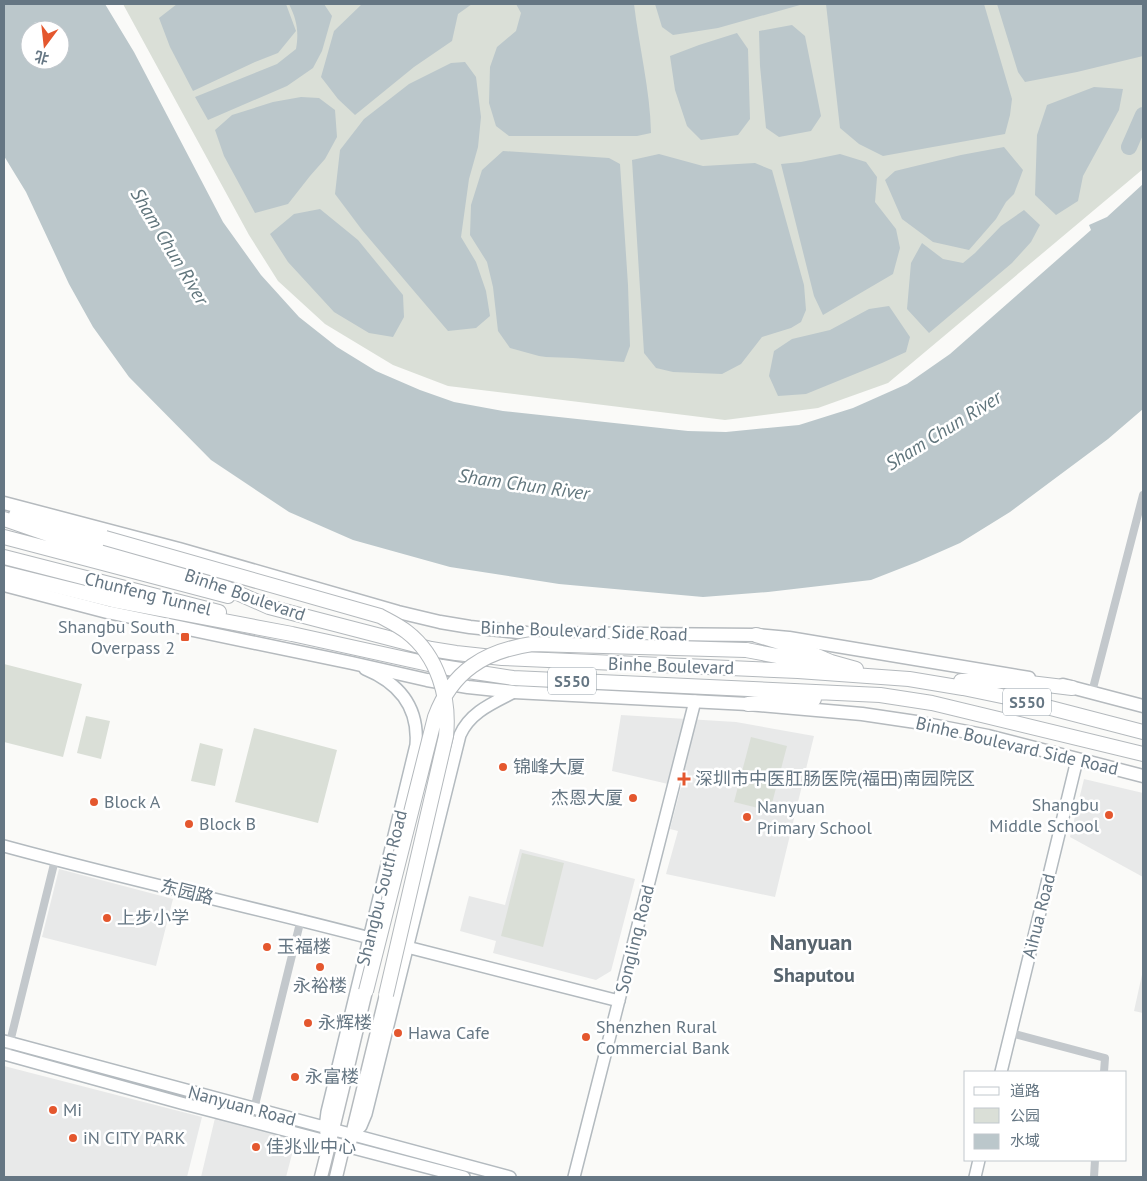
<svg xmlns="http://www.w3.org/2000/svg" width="1147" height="1181" viewBox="0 0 1147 1181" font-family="'PT Sans','Noto Sans SC',sans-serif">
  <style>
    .built { fill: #e8e9e9 }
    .green { fill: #dadfd7 }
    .water { fill: #bbc7cb; fill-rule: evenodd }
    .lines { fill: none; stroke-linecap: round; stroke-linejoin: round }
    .river { stroke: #bbc7cb; stroke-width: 16 }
    .secondary-casing { stroke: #b3babf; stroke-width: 14 }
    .primary-casing { stroke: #b5babe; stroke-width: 15 }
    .highway-casing { stroke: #b4b9bd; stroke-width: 16 }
    .street { stroke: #c3c8cc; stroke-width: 8 }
    .secondary { stroke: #fff; stroke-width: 11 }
    .primary { stroke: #fff; stroke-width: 12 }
    .highway { stroke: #fff; stroke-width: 14 }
    .highway-bridge-casing { stroke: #b4b9bd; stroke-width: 16; stroke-linecap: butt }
    .highway-bridge { stroke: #fff; stroke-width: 14 }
    .poi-dot { fill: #e4572e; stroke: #fff; stroke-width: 2 }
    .labels { text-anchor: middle; stroke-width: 5; stroke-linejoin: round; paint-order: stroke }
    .shield { fill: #fff; stroke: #939fa8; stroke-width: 1 }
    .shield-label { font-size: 16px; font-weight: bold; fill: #657683 }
    .street-label { font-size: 18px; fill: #657683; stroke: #fff }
    .poi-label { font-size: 18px; fill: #657683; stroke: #fff; text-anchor: start }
    .water-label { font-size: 19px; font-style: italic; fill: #60757c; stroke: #fff }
    .quarter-label { font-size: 20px; font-weight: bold; fill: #57646e; stroke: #fff }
    .district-label { font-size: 22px; font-weight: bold; fill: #57646e; stroke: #fff }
  </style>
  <rect width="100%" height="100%" fill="#fafaf8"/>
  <path class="built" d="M621 715 736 722 814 736 775 897 666 874 678 831 670 829 681 787 612 771Z
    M1084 779 1143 793V877L1070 837Z
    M520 849 635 879 611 971 596 980 493 953 496 941 460 931 469 896 505 905Z
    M59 869 173 899 156 966 42 937Z
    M1143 970V1013L1134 1011Z
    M4 1066 202 1117 187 1177H4Z
    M215 1118 296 1139 286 1177H201Z"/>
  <path class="green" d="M123 4H1143V169L888 383 818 408 725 420 448 386 393 365 325 324 278 281 249 235Z
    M4 664 82 684 63 757 4 742Z
    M86 716 110 721 101 759 77 753Z
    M254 728 337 750 318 823 235 802Z
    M751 737 787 746 770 811 734 802Z
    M200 743 223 749 215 786 191 781Z
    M522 853 564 863 543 947 501 936Z"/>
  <path class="water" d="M4 4H105L134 52 223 222 261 275 299 317 337 347 376 371 420 390 454 402 503 411 688 431 726 432 799 425 853 408 907 384 950 354 1091 230 1089 225 1107 217 1143 184V409L1108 439 1010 512 960 543 917 562 871 580 768 592 703 597 559 584 450 567 353 540 289 512 211 460 129 377 93 327 69 284 26 192 4 156ZM30 30H60V60H30Z
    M177 4H286L296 31 278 53 255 62 193 91 170 47 159 18Z
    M289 4H324L332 16 322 51 313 68 287 86 208 120 195 97 277 64 296 49C299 32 297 20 289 4Z
    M362 4H472L458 14 452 41 414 67 355 115 338 99 321 77 334 31Z
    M516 4H634C639 47 650 89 651 133L637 136H509L496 126 489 103 490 67 497 47 516 31 521 13Z
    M655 4H800V5L718 28 673 35 662 27Z
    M826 4H984L1012 99 1010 115 1005 134 883 156 859 144 840 128Z
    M997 4H1143V56L1077 72 1025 82 1018 72Z
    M792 25 805 36 821 116 811 131 779 137 766 128 760 66 759 31Z
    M737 33 748 49 750 119 738 135 701 140 687 126 675 90 670 56 699 45Z
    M465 62 476 77 481 117 478 147 469 179 461 237 476 262 486 291 490 316 476 328 448 331 362 230 335 194 340 150 364 119 409 84 451 63Z
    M1094 87 1123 89 1119 110 1083 176 1078 201 1056 215 1035 195 1037 135 1047 105Z
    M301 97 319 98 335 110 337 137 325 159 310 176 288 204 255 213 224 156 215 130 232 115 273 102Z
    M1004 147 1023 170 1014 194 1006 202 996 219 969 250 933 242 902 219 885 180 895 171 961 155Z
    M503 151 609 158 620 164 628 285 630 346 624 362 573 358 546 357 539 356 510 348 498 331 493 287 487 262 470 235 471 205 482 170Z
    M659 154 703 166 755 163 772 170 804 285 806 310 801 322 791 328 762 337 741 364 722 374 673 372 656 368 644 353 632 160Z
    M840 154 866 162 877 177 875 202 896 229 900 248 893 274 823 315 814 296 781 164 801 162Z
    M320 209 358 240 403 295 404 317 393 337 369 333 334 312 288 262 270 234 294 214Z
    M1024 210 1040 225 1031 242 1012 263 929 333 907 309 911 263 922 243 943 259 963 263 975 253 1001 226Z
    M889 306 910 337 906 352 882 363 806 394 778 396 769 376 774 351 792 339 830 330 869 309Z"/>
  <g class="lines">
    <path class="river" d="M1129 147 1143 115"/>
    <defs>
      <path id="secondary" d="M4 846C125 879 248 906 370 938
        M407 947 619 1001
        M4 1041 510 1177
        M4 1054 181 1103 464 1177
        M1001 1072 1077 760
        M326 1133 325 1128 327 1112 416 745C419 707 399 683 365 669
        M352 1135 361 1126 366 1114 460 735C470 712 493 703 514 692
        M574 1177 695 701
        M975 1177 979 1160"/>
      <path id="primary" d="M4 503 179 549 398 612 440 622 470 627 527 633 756 635 789 638 1029 678
        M4 585 107 612 352 663 427 680 468 687 514 692 748 704 862 714 916 722 988 736 1143 776
        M1063 685 1143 706
        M321 1177C337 1115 351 1053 366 991
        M336 1177 342 1152 349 1147 386 995"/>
      <path id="highway" d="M16 515 105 538
        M4 519 62 539 208 580 269 607 431 649 456 653 502 658 798 671 909 679 963 688 1016 699 1143 732
        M4 537 228 596
        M4 557 219 612
        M4 573 113 600 292 634 442 667 513 678 880 695 932 703 1143 754
        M756 635 796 647 831 662 856 669
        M746 650 788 658 818 661
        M961 681H1014L1072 688
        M748 704 814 699"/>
    </defs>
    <use href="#secondary" class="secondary-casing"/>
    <use href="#primary" class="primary-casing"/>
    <use href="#highway" class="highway-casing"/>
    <path class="street" d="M1092 692 1143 495
      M1011 1033 1105 1058 1104 1072
      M9 1046 55 860
      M254 1109 301 919
      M1094 1177 1095 1160"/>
    <use href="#secondary" class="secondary"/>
    <use href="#primary" class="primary"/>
    <use href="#highway" class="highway"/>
    <defs>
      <path id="highway-bridge" d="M105 538 380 616C389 621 398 625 407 632 438 656 450 698 446 736L386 995
        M366 991 435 717C452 671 485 651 532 644L746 650"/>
    </defs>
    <use href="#highway-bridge" class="highway-bridge-casing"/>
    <use href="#highway-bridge" class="highway-bridge"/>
  </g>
  <g class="poi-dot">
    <rect x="180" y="632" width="10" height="10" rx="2.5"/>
    <circle cx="503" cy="767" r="5"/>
    <path d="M681.5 771.5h5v5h5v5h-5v5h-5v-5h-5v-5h5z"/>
    <circle cx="633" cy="798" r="5"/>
    <circle cx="94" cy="802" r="5"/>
    <circle cx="1109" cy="815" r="5"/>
    <circle cx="747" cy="817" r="5"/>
    <circle cx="189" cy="824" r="5"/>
    <circle cx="107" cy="918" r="5"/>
    <circle cx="267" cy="947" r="5"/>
    <circle cx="320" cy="967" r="5"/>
    <circle cx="308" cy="1023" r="5"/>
    <circle cx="398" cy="1033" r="5"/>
    <circle cx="586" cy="1037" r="5"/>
    <circle cx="295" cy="1077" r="5"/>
    <circle cx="53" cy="1110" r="5"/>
    <circle cx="73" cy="1138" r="5"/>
    <circle cx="256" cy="1147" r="5"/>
  </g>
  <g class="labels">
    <g class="shield">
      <rect x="548" y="667.5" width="48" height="27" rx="4"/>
      <rect x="1003" y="688.5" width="48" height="27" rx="4"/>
    </g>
    <g class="shield-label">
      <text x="572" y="687">S550</text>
      <text x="1027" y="708">S550</text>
    </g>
    <g class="street-label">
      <text transform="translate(148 594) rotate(14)" y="6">Chunfeng Tunnel</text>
      <text transform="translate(245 595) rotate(19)" y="6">Binhe Boulevard</text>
      <text transform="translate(584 631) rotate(2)" y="6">Binhe Boulevard Side Road</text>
      <text transform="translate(671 666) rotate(2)" y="6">Binhe Boulevard</text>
      <text transform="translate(1017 746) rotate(13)" y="6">Binhe Boulevard Side Road</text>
      <text transform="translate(382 888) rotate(-76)" y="6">Shangbu South Road</text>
      <text transform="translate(187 892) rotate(14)" y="6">东园路</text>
      <text transform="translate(1039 916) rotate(-76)" y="6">Aihua Road</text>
      <text transform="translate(635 939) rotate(-76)" y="6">Songling Road</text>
      <text transform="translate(242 1106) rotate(15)" y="6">Nanyuan Road</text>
    </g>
    <g class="poi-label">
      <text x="175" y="633" text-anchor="end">Shangbu South<tspan x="175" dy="21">Overpass 2</tspan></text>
      <text x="513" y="773">锦峰大厦</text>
      <text x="695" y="785">深圳市中医肛肠医院(福田)南园院区</text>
      <text x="623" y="804" text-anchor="end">杰恩大厦</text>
      <text x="104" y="808">Block A</text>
      <text x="1099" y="811" text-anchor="end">Shangbu<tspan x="1099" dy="21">Middle School</tspan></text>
      <text x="757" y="813">Nanyuan<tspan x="757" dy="21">Primary School</tspan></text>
      <text x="199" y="830">Block B</text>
      <text x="117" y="924">上步小学</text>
      <text x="277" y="953">玉福楼</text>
      <text x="320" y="992" text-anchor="middle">永裕楼</text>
      <text x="318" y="1029">永辉楼</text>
      <text x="596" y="1033">Shenzhen Rural<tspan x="596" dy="21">Commercial Bank</tspan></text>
      <text x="408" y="1039">Hawa Cafe</text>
      <text x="305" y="1083">永富楼</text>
      <text x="63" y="1116">Mi</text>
      <text x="83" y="1144">iN CITY PARK</text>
      <text x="266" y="1153">佳兆业中心</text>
    </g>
    <g class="water-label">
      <text transform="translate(170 246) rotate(59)" y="7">Sham Chun River</text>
      <text transform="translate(943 430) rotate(-32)" y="7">Sham Chun River</text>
      <text transform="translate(524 484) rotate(8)" y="7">Sham Chun River</text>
    </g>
    <g class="quarter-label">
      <text x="814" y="982">Shaputou</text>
    </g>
    <g class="district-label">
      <text x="811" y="950">Nanyuan</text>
    </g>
  </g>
  <rect width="1147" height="1181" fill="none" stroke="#657683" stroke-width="10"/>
  <rect x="964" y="1071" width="162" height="90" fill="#ffffff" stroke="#c1c8cd"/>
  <rect x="974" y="1087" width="25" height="8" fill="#ffffff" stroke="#c1c8cd"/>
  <text x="1010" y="1096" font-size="15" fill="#657683">道路</text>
  <rect x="974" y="1108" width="25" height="15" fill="#dadfd7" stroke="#c1c8cd"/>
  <text x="1010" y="1121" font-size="15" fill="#657683">公园</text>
  <rect x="974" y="1134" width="25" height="15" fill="#bbc7cb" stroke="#c1c8cd"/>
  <text x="1010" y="1146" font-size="15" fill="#657683">水域</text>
  <g transform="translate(45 45) rotate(195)"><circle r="24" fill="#ffffff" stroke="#c1c8cd"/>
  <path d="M0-4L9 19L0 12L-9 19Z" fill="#e4572e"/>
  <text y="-8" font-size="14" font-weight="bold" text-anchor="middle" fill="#657683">北</text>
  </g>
</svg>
